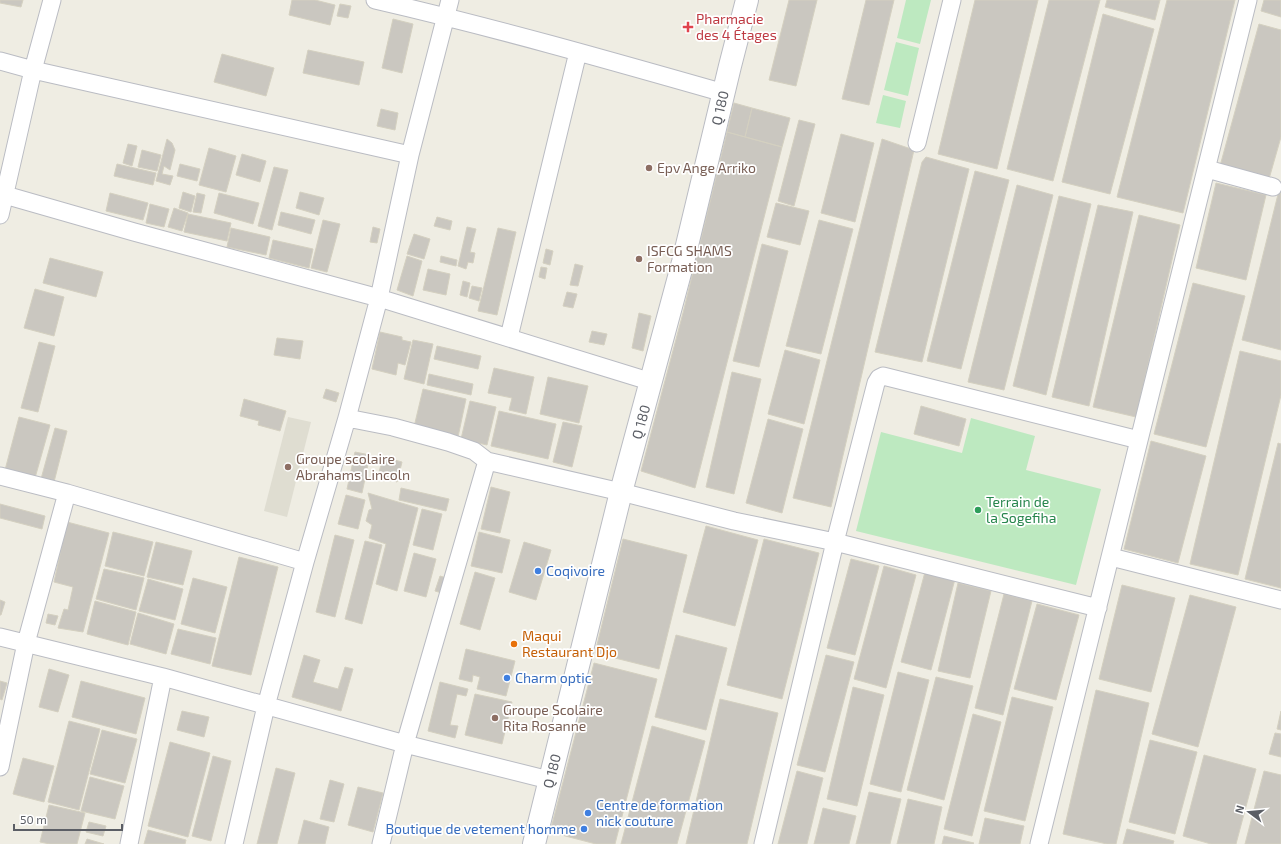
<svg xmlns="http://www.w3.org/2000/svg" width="1281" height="844" viewBox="0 0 1281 844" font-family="'Exo 2',sans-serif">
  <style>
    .education { fill: #dfddd1 }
    .green { fill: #bde9c0 }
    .building { fill: #cac7c0; stroke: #d4d0c0 }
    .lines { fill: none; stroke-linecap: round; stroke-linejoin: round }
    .minor-casing { stroke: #babcc3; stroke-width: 19 }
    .tertiary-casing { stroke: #babcc3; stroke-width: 24 }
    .minor { stroke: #fff; stroke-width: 17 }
    .tertiary { stroke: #fff; stroke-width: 22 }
    .health-dot { fill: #e0444e; stroke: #fff; stroke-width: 1.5 }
    .education-dot { fill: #8d6e63; stroke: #fff; stroke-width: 1.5 }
    .leisure-dot { fill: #2e9e5b; stroke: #fff; stroke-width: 1.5 }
    .shop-dot { fill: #3f7fe0; stroke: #fff; stroke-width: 1.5 }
    .food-dot { fill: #e8710a; stroke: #fff; stroke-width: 1.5 }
    .labels { text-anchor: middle; stroke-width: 3.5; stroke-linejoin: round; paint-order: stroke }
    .health-label { font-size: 14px; fill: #be3a42; stroke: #fff; text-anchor: start }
    .street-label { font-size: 14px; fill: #5b5e65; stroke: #fff }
    .education-label { font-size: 14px; fill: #785e54; stroke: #fff; text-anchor: start }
    .leisure-label { font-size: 14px; fill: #27864d; stroke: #fff; text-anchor: start }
    .shop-label { font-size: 14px; fill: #366cbe; stroke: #fff; text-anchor: start }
    .food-label { font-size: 14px; fill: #c56008; stroke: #fff; text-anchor: start }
  </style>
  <rect width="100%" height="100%" fill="#efede3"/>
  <path class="education" d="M288 417 311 422 287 517 264 511Z"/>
  <path class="green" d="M906 0H931L920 44 897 38Z
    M896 42 919 48 908 96 884 90Z
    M883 95 906 101 900 128 876 123Z
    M971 418 1035 436 1026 470 1101 489 1076 585 856 531 881 432 962 453Z"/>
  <path class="building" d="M0 0H23L21 7 0 3Z
    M292 0H315L335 5 330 25 289 15Z
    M789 0H817L796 86 769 80Z
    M866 0H894L869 105 842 99Z
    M975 0H1038L997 169 938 154Z
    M1049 0H1100L1053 181 1007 169Z
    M1107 0H1160L1155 20 1105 7Z
    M1167 0H1235L1183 213 1117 197Z
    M1264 0H1281V17L1261 11Z
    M340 4 351 6 348 18 337 16Z
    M1103 14 1154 29 1110 194 1062 182Z
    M393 19 413 24 402 73 382 68Z
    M1259 24 1281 30V137L1269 179 1220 166Z
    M308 50 364 62 359 85 303 73Z
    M222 54 274 68 266 96 214 82Z
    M734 103 752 108 745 137 727 132Z
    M752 108 790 118 782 147 745 137Z
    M381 109 398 113 395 130 377 126Z
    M799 120 815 124 794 206 778 201Z
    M727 132 782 147 695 488 641 471 683 313Z
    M841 134 874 143 855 222 821 213Z
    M167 139 172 143 175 150 170 170 164 166 162 174 173 176 170 185 156 181Z
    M882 139 914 150 831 507 793 498Z
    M128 144 137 146 132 166 123 163Z
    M209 148 236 156 226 192 199 185Z
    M142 150 161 155 157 171 138 167Z
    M242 154 266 161 260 182 236 175Z
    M926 157 969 169 922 362 875 352 922 162Z
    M117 164 156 173 153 185 114 176Z
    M180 164 200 169 197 181 177 176Z
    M274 167 288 170 272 230 258 226Z
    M975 171 1009 180 961 369 927 361Z
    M1281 182V350L1242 340Z
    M1216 183 1266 195 1246 280 1196 268Z
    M1017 185 1053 195 1004 390 968 382Z
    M183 192 195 196 191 212 179 208Z
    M300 192 324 198 319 215 296 208Z
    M110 193 148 203 143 220 106 211Z
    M197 193 205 195 201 213 193 212Z
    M219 193 259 203 253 224 214 213Z
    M1059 196 1091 204 1046 395 1013 386Z
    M776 203 809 211 800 245 767 237Z
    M150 204 169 209 164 227 146 223Z
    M1098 205 1133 212 1089 406 1052 397Z
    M174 208 188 213 182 231 168 227Z
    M281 212 315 220 311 234 278 225Z
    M188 214 231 223 227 241 184 232Z
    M1139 215 1180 225 1136 417 1093 407Z
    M437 217 452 221 450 230 434 226Z
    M323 220 340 224 327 272 311 268Z
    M819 220 853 229 821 354 786 346Z
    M373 227 380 229 377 243 370 242Z
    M467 227 476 229 470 252 475 253 473 263 468 262 466 269 458 266Z
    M231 228 270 237 266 255 227 247Z
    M498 228 516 232 497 315 478 311Z
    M414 234 430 239 424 259 407 254Z
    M273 240 313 249 309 268 269 258Z
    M762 244 788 251 759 367 733 361Z
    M546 249 553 251 550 265 543 263Z
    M407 256 422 261 413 296 397 290Z
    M441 256 457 260 456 266 440 262Z
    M50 258 103 272 96 297 43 283Z
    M575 264 583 266 578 286 570 285Z
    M541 267 547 268 545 279 539 277Z
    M428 269 450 274 446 295 423 290Z
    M463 281 470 283 467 297 460 295Z
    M1193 283 1245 296 1206 447 1154 434Z
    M472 286 482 288 479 301 469 298Z
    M35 289 64 297 54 336 24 328Z
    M567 292 577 294 573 308 563 306Z
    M639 313 651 316 643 351 632 348Z
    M592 331 607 334 604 345 589 342Z
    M380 332 402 337V340L411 342 405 365 398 363 396 375 372 369Z
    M277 338 303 341 300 359 274 355Z
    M413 340 433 344 424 384 404 379Z
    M39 342 55 346 38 412 21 408Z
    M437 346 481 356 478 369 434 359Z
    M785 350 820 360 804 424 768 414Z
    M1240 351 1281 361V395L1238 575 1190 564Z
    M494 368 534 377 526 414 509 410 512 398 488 393Z
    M732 372 761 379 734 494 706 487Z
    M429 374 473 384 471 395 427 385Z
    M548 377 588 386 579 423 540 414Z
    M326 389 339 393 336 402 323 398Z
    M423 389 466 399 458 437 414 427Z
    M244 399 286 411 280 431 258 425 259 421 240 416Z
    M470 401 496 407 487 445 461 439Z
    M921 406 966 419 959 446 914 434Z
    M499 411 556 424 548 459 491 446Z
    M19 417 50 425 35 478 5 470Z
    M768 419 803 429 782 513 746 503Z
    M563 422 582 426 572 467 553 462Z
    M55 428 67 431 54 482 41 479Z
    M1151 441 1206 456 1178 563 1124 549Z
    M1278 443 1281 444V588L1245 579Z
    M355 452 370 455 362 493 347 489Z
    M383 457 402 462 397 482 378 476Z
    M491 487 510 492 500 533 481 529Z
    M401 488 449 499 446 511 399 500Z
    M368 493 418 508 397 591 376 584 386 544 369 538 372 525 366 521 369 510 372 509Z
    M346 495 365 500 358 529 338 524Z
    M0 504 45 516 42 529 0 518Z
    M422 509 442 514 433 550 413 545Z
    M67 522 109 533 83 632 58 628 64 609 68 610 73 587 54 582Z
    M706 526 758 540 735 626 683 612Z
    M113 532 153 542 144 576 105 566Z
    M479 532 510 540 502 573 471 566Z
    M335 535 354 540 335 617 316 612Z
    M623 539 687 555 659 669 595 653Z
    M764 539 819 553 782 699 727 685Z
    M365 541 382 545 362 624 345 619Z
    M156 542 192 551 183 585 147 577Z
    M524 542 551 550 536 600 509 592Z
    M414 553 436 559 426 597 404 591Z
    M239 557 278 567 251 675 212 666Z
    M851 559 879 566 855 655 827 648Z
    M884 566 916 575 886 688 854 679Z
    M104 569 144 578 136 610 96 599Z
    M475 572 495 578 480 630 460 624Z
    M925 572 955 579 931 670 901 662Z
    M440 576 450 579 445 594 435 591Z
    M193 578 227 587 215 633 181 624Z
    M148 579 183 589 175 620 139 611Z
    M958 583 991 591 970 678 938 671Z
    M1122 585 1175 598 1151 692 1099 679Z
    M1004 594 1032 601 1003 715 975 708Z
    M1190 595 1236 607 1198 747 1152 734Z
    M0 600 5 602 1 615H0Z
    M95 601 136 612 128 645 87 634Z
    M1037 604 1079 615 1056 700 1014 689Z
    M138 613 174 624 166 654 130 644Z
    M48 614 58 616 55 625 46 623Z
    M178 629 216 638 210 664 171 654Z
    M676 635 727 648 706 730 655 717Z
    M466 649 515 661 506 696 477 689 480 677 473 675 472 682 459 679Z
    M304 655 320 660 313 682 338 689 345 667 353 669 341 711 292 697Z
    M826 655 854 662 825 772 797 765Z
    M594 663 657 679 615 844H596L550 832Z
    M49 669 69 675 58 712 39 707Z
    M898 672 929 680 901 792 870 784Z
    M936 677 973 686 944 800 907 790Z
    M0 681 7 683 2 700 0 699Z
    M81 681 145 698 136 734 72 717Z
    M440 682 468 689 466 696 457 694 450 725 458 726 455 738 428 731Z
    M853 687 884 695 857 806 827 799Z
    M1096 690 1149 703 1116 844H1107L1063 834Z
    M475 694 512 702 502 744 465 735Z
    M1012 697 1053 707 1025 821 984 811Z
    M720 699 778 713 747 844H686Z
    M182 711 209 717 204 737 177 730Z
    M1281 711V730L1277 729Z
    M973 714 1001 722 972 836 944 829Z
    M69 721 100 729 79 810 48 802Z
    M652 726 705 741 677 844H621Z
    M102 730 137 739 125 783 90 774Z
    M1275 733 1281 734V757L1269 754Z
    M1150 740 1197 752 1175 834 1129 822Z
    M170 742 210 753 188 837 148 826Z
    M1204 755 1256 769 1236 844H1211L1183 836Z
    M213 756 231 761 211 841 192 836Z
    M23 758 54 766 44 802 13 794Z
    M276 768 295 773 277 844H257Z
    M797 771 823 778 807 844H778Z
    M1264 771 1281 775V844H1245Z
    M90 777 124 786 115 819 81 811Z
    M330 780 344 784 334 822 320 819Z
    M358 787 383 793 373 832 348 825Z
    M869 792 901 799 890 844H856Z
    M908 799 942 807 934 844H897Z
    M49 805 85 813 77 844H50L40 842Z
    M823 808 856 816 849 844H814Z
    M985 818 1024 826 1020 844H979Z
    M304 820 329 827 325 844H298Z
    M89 822 106 826 103 836 86 832Z
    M1127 829 1174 841 1173 844H1123Z
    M148 830 186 840 185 844H144Z
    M944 836 974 843 973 844H942Z
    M87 839 104 844H85Z"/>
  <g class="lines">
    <defs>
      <path id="minor" d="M375 0C492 27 608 60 724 93
        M0 61 33 70 410 155
        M917 143 952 0
        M1207 169 1273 187
        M5 195 134 232 379 298 652 382
        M0 215 33 70 52 0
        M509 337 578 52
        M347 418 393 427 448 442 474 451 487 461 621 492 734 521 835 542 1098 608
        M0 476 67 493 305 562
        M1111 557 1281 600
        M0 637 163 677 405 744 549 780
        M0 767 26 643 67 493
        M129 844 163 677
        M234 844 266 706 305 562 347 418 379 298 410 155 450 0
        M381 844 405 744 487 461
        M763 844 835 542 876 383 879 378 883 376 1139 440
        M1039 844 1248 0"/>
      <path id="tertiary" d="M534 844 621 492 683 262 730 66 747 0"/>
    </defs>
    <use href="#minor" class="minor-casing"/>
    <use href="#tertiary" class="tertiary-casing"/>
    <use href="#minor" class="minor"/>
    <use href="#tertiary" class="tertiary"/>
  </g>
  <path class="health-dot" d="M686 21h4v4h4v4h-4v4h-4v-4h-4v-4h4z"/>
  <g class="education-dot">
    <circle cx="649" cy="168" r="4"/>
    <circle cx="639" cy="259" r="4"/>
    <circle cx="288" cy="467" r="4"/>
    <circle cx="495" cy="718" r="4"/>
  </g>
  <circle class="leisure-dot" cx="978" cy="510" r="4"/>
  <g class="shop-dot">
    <circle cx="538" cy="571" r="4"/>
    <circle cx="507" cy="678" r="4"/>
    <circle cx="588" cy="813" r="4"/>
    <circle cx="584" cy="829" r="4"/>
  </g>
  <circle class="food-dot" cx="514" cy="644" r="4"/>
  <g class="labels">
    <g class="health-label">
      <text x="696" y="24">Pharmacie<tspan x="696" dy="16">des 4 Étages</tspan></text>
    </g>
    <g class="street-label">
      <text transform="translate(720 108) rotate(-77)" y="5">Q 180</text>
      <text transform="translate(641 422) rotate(-75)" y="5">Q 180</text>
      <text transform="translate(552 771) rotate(-76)" y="5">Q 180</text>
    </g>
    <g class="education-label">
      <text x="657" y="173">Epv Ange Arriko</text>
      <text x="647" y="256">ISFCG SHAMS<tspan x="647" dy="16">Formation</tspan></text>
      <text x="296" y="464">Groupe scolaire<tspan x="296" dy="16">Abrahams Lincoln</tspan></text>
      <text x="503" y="715">Groupe Scolaire<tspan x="503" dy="16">Rita Rosanne</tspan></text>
    </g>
    <g class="leisure-label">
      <text x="986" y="507">Terrain de<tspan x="986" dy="16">la Sogefiha</tspan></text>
    </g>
    <g class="shop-label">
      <text x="546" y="576">Coqivoire</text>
      <text x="515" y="683">Charm optic</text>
      <text x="596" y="810">Centre de formation<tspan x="596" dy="16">nick couture</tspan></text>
      <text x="576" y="834" text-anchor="end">Boutique de vetement homme</text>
    </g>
    <g class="food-label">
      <text x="522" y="641">Maqui<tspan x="522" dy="16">Restaurant Djo</tspan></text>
    </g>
  </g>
  <g transform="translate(1249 812) rotate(286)" stroke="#ffffff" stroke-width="3" paint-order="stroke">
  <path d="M0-3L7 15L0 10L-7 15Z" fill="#5b5e65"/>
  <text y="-6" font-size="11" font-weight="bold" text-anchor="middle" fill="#5b5e65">N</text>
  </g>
  <path d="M14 824v6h108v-6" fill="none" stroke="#5b5e65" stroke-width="2"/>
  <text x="20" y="824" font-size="12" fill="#5b5e65" stroke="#ffffff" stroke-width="3" paint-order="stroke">50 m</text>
</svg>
